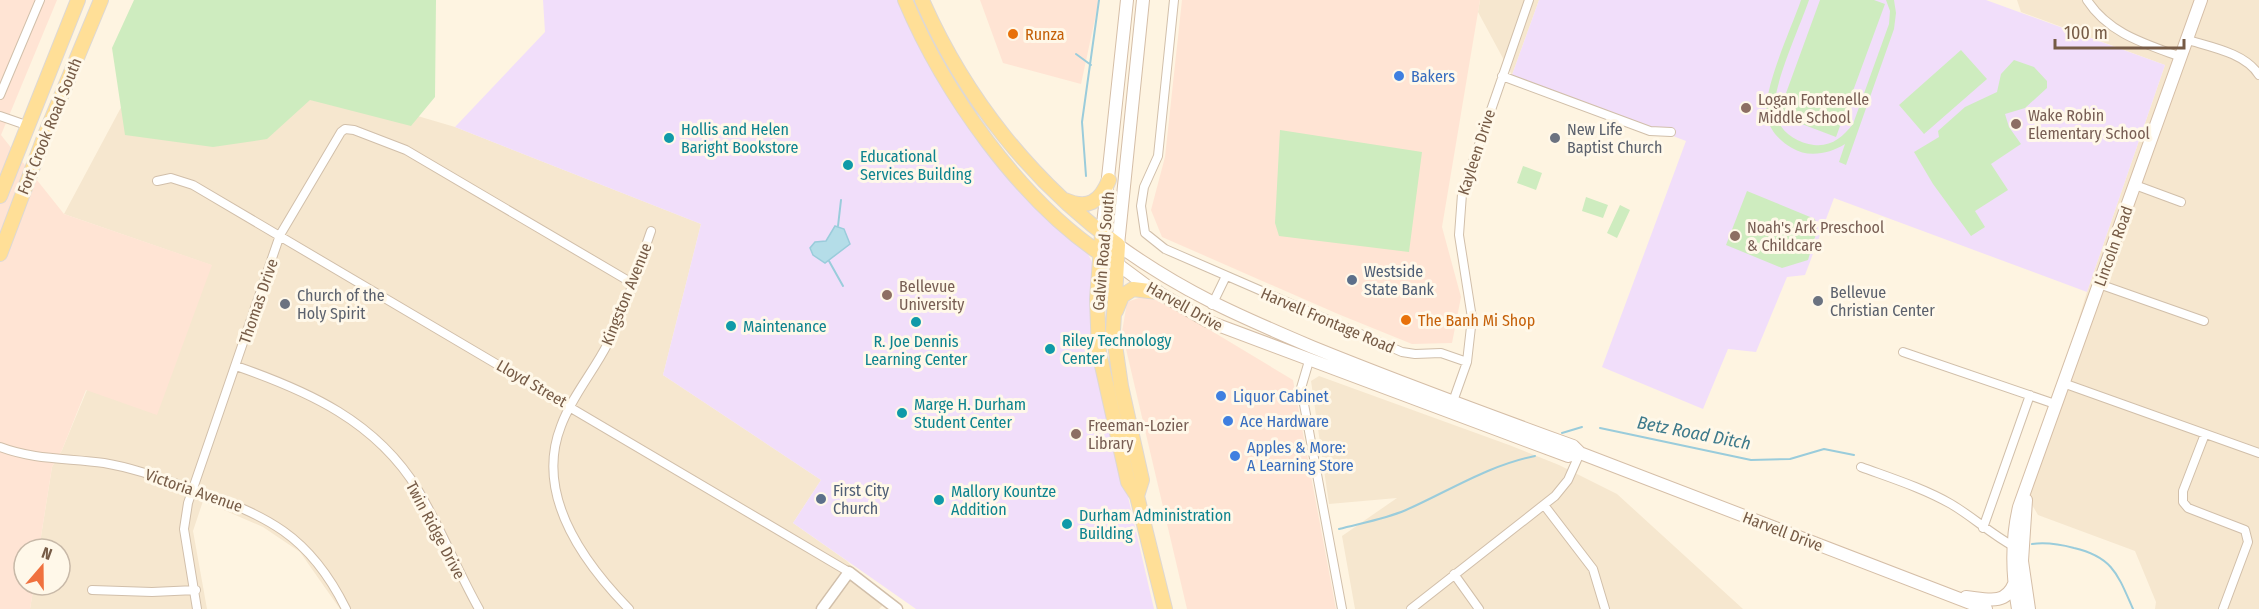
<svg xmlns="http://www.w3.org/2000/svg" width="2259" height="609" viewBox="0 0 2259 609" font-family="'Fira Sans Condensed',sans-serif">
  <style>
    .residential { fill: #f6e7cf }
    .commercial { fill: #ffe4d4 }
    .education { fill: #f1defa }
    .green { fill: #ceecbf }
    .water { fill: #b4dde8; stroke: #9accdb; stroke-width: 1.5 }
    .lines { fill: none; stroke-linecap: round; stroke-linejoin: round }
    .stream { stroke: #9accdb; stroke-width: 2 }
    .minor-casing { stroke: #d1bfaa; stroke-width: 10 }
    .tertiary-casing { stroke: #d1bfaa; stroke-width: 13 }
    .secondary-casing { stroke: #d5bea7; stroke-width: 14 }
    .primary-casing { stroke: #ded8d3; stroke-width: 16 }
    .minor { stroke: #fff; stroke-width: 8 }
    .tertiary { stroke: #fff; stroke-width: 10 }
    .secondary { stroke: #fff; stroke-width: 12 }
    .primary { stroke: #ffdf97; stroke-width: 14 }
    .food-dot { fill: #e8710a; stroke: #fff8e9; stroke-width: 2 }
    .shop-dot { fill: #3f7fe0; stroke: #fff8e9; stroke-width: 2 }
    .education-dot { fill: #8d6e63; stroke: #fff8e9; stroke-width: 2 }
    .culture-dot { fill: #0f9aa8; stroke: #fff8e9; stroke-width: 2 }
    .worship-dot { fill: #6b7280; stroke: #fff8e9; stroke-width: 2 }
    .service-dot { fill: #5c6f8a; stroke: #fff8e9; stroke-width: 2 }
    .labels { text-anchor: middle; stroke-width: 6; stroke-linejoin: round; paint-order: stroke }
    .food-label { font-size: 16px; fill: #c56008; stroke: #fff8e9; text-anchor: start }
    .shop-label { font-size: 16px; fill: #366cbe; stroke: #fff8e9; text-anchor: start }
    .education-label { font-size: 16px; fill: #785e54; stroke: #fff8e9; text-anchor: start }
    .street-label { font-size: 16px; fill: #765b46; stroke: #fff8e9 }
    .culture-label { font-size: 16px; fill: #0d838f; stroke: #fff8e9; text-anchor: start }
    .worship-label { font-size: 16px; fill: #5b616d; stroke: #fff8e9; text-anchor: start }
    .service-label { font-size: 16px; fill: #4e5e75; stroke: #fff8e9; text-anchor: start }
    .water-label { font-size: 18px; font-style: italic; fill: #3e7a8b; stroke: #fff8e9 }
  </style>
  <rect width="100%" height="100%" fill="#fef4e1"/>
  <path class="residential" d="M1480 0H1539L1512 75 1478 12Z
    M2017 0H2259V609H2155L2156 602 2135 551 2038 515 2025 493 2087 292 2165 65 2021 12Z
    M309 84 455 127 701 224 663 375 821 480 793 523 847 561 884 604 879 609H340L300 552 263 527 203 501 193 531 207 609H30L34 585H60V549H39L52 467 62 450 87 390 211 265 64 214 133 85Z
    M1319 376 1509 445 1559 465 1617 494 1743 609H1355L1342 536 1397 498 1329 504 1311 381Z"/>
  <path class="commercial" d="M0 0H57L1 135 64 214 212 265 157 415 86 390 62 450 52 467 39 549H24V585H34L30 609H0Z
    M980 0H1099L1081 84 1003 63Z
    M1182 0H1480L1442 227 1461 297 1452 343 1412 344 1338 314 1162 237 1151 210 1165 157Z
    M1150 294 1293 380 1336 609H1187L1122 332 1127 302Z"/>
  <path class="education" d="M543 0H900L1027 198 1088 254 1092 262V341L1154 609H916L793 523 821 480 663 375 701 224 455 127 545 32Z
    M1539 0H1986L2165 65 2087 292 1834 198 1805 275 1787 277 1756 352 1728 349 1703 409 1602 367 1686 141 1512 75Z"/>
  <path class="green" d="M134 0H436L435 97 411 126 310 100 267 139 213 147 125 135 112 48Z
    M1801 0H1809C1801 24 1771 89 1775 111 1778 131 1796 143 1814 145 1831 147 1843 137 1853 124L1889 24 1890 11 1886 0H1894L1896 13 1894 29 1846 165 1839 162 1845 144C1829 154 1808 158 1792 148 1780 141 1769 130 1767 116 1762 90 1792 27 1801 0Z
    M1820 0H1874L1885 4 1836 137 1778 115Z
    M1961 50 1987 79 1924 134 1899 105Z
    M2014 60 2034 67 2047 81V88L2025 108 2005 114 2009 127 2021 144 1991 164 2008 190 1975 211 1985 227 1971 236 1933 184 1914 152 1939 137 1938 131 1965 107 1997 92 2001 74Z
    M1280 130 1422 152 1409 252 1279 236 1275 223Z
    M1523 166 1542 173 1536 190 1517 183Z
    M1747 191 1815 219 1817 231 1808 260 1782 268 1726 245Z
    M1586 197 1608 205 1603 218 1582 211Z
    M1620 205 1630 210 1617 238 1607 233Z"/>
  <path class="water" d="M835 226 844 229 850 244 825 263 813 255 810 248 815 242 826 241Z"/>
  <g class="lines">
    <path class="stream" d="M1076 54 1091 65
      M1086 176 1082 122 1099 0
      M838 226 841 200
      M829 261 843 286
      M1600 428 1751 460 1790 459 1824 449 1854 455
      M1562 433 1582 427
      M1339 529C1362 523 1385 519 1406 510 1449 491 1489 465 1535 456
      M2032 544C2047 542 2059 544 2074 548 2113 557 2118 575 2133 609"/>
    <defs>
      <path id="minor" d="M1174 0 1158 156 1144 187 1141 206 1145 233 1165 249 1402 352 1415 354 1441 353 1467 362
        M2087 0C2109 34 2146 44 2181 57
        M2188 40C2211 47 2245 53 2259 75
        M1502 76 1650 131 1671 132
        M0 95 40 0
        M0 116 26 125
        M157 181 171 178 193 185 849 572
        M2135 185 2181 202
        M2099 284 2204 321
        M1212 305 1226 276
        M1903 352 2055 404
        M1309 361 1301 388 1342 609
        M236 366C308 391 376 421 418 490 441 528 457 570 479 609
        M2063 383 2259 453
        M1451 407 1467 362 1472 318 1459 235 1462 194 1529 0
        M2205 434 2183 491V502L2188 508 2245 530 2248 542 2223 609
        M0 447C34 460 69 458 104 463 134 468 163 479 192 489 267 516 309 534 346 609
        M1861 467C1891 478 1923 488 1951 504 1973 517 1991 534 2013 546
        M1544 505 1593 569 1605 609
        M1983 528 2030 395
        M1454 574 1479 609
        M92 590 152 592 196 590
        M197 609 184 529 188 503 280 235 341 132 345 129 354 130 406 150 632 283
        M629 609C583 562 534 495 561 426 572 396 594 371 608 343 626 308 638 268 651 231
        M1411 609 1555 496 1568 480 1580 453"/>
      <path id="tertiary" d="M822 609 849 572 897 609"/>
      <path id="secondary" d="M1143 0 1118 245C1183 292 1239 316 1312 347 1398 382 1485 414 1573 446L1580 453 1986 609
        M1102 234 1127 0
        M1116 263 1147 286 1207 321 1568 456 1580 453
        M2026 500 2022 561 2029 609
        M1966 597C1986 599 2005 606 2014 584
        M2018 609C2012 575 2011 541 2019 507L2201 0"/>
      <path id="primary" d="M905 0C944 92 1020 201 1104 256
        M922 0C965 98 1032 182 1118 245L1113 331 1121 386 1142 480 1137 496
        M0 196 78 0
        M1065 200C1088 210 1100 202 1109 180
        M1102 234 1097 299 1099 352 1128 482 1137 496 1165 609
        M0 254 45 135 101 0
        M1116 311 1122 296 1133 289 1157 292"/>
    </defs>
    <use href="#minor" class="minor-casing"/>
    <use href="#tertiary" class="tertiary-casing"/>
    <use href="#secondary" class="secondary-casing"/>
    <use href="#primary" class="primary-casing"/>
    <use href="#minor" class="minor"/>
    <use href="#tertiary" class="tertiary"/>
    <use href="#secondary" class="secondary"/>
    <use href="#primary" class="primary"/>
  </g>
  <g class="food-dot">
    <circle cx="1013" cy="34" r="6"/>
    <circle cx="1406" cy="320" r="6"/>
  </g>
  <g class="shop-dot">
    <circle cx="1399" cy="76" r="6"/>
    <circle cx="1221" cy="396" r="6"/>
    <circle cx="1228" cy="421" r="6"/>
    <circle cx="1235" cy="456" r="6"/>
  </g>
  <g class="education-dot">
    <circle cx="1746" cy="108" r="6"/>
    <circle cx="2016" cy="124" r="6"/>
    <circle cx="1735" cy="236" r="6"/>
    <circle cx="887" cy="295" r="6"/>
    <circle cx="1076" cy="434" r="6"/>
  </g>
  <g class="culture-dot">
    <circle cx="669" cy="138" r="6"/>
    <circle cx="848" cy="165" r="6"/>
    <circle cx="916" cy="322" r="6"/>
    <circle cx="731" cy="326" r="6"/>
    <circle cx="1050" cy="349" r="6"/>
    <circle cx="902" cy="413" r="6"/>
    <circle cx="939" cy="500" r="6"/>
    <circle cx="1067" cy="524" r="6"/>
  </g>
  <g class="worship-dot">
    <circle cx="1555" cy="138" r="6"/>
    <circle cx="1818" cy="301" r="6"/>
    <circle cx="285" cy="304" r="6"/>
  </g>
  <g class="service-dot">
    <circle cx="1352" cy="280" r="6"/>
    <circle cx="821" cy="499" r="6"/>
  </g>
  <g class="labels">
    <g class="food-label">
      <text x="1025" y="40">Runza</text>
      <text x="1418" y="326">The Banh Mi Shop</text>
    </g>
    <g class="shop-label">
      <text x="1411" y="82">Bakers</text>
      <text x="1233" y="402">Liquor Cabinet</text>
      <text x="1240" y="427">Ace Hardware</text>
      <text x="1247" y="453">Apples &amp; More:<tspan x="1247" dy="18">A Learning Store</tspan></text>
    </g>
    <g class="education-label">
      <text x="1758" y="105">Logan Fontenelle<tspan x="1758" dy="18">Middle School</tspan></text>
      <text x="2028" y="121">Wake Robin<tspan x="2028" dy="18">Elementary School</tspan></text>
      <text x="1747" y="233">Noah's Ark Preschool<tspan x="1747" dy="18">&amp; Childcare</tspan></text>
      <text x="899" y="292">Bellevue<tspan x="899" dy="18">University</tspan></text>
      <text x="1088" y="431">Freeman-Lozier<tspan x="1088" dy="18">Library</tspan></text>
    </g>
    <g class="street-label">
      <text transform="translate(49 126) rotate(-68)" y="6">Fort Crook Road South</text>
      <text transform="translate(1476 152) rotate(-72)" y="6">Kayleen Drive</text>
      <text transform="translate(2113 246) rotate(-70)" y="6">Lincoln Road</text>
      <text transform="translate(1103 251) rotate(-85)" y="6">Galvin Road South</text>
      <text transform="translate(626 294) rotate(-68)" y="6">Kingston Avenue</text>
      <text transform="translate(258 301) rotate(-71)" y="6">Thomas Drive</text>
      <text transform="translate(1185 306) rotate(29)" y="6">Harvell Drive</text>
      <text transform="translate(1328 320) rotate(23)" y="6">Harvell Frontage Road</text>
      <text transform="translate(532 383) rotate(30)" y="6">Lloyd Street</text>
      <text transform="translate(194 490) rotate(19)" y="6">Victoria Avenue</text>
      <text transform="translate(436 530) rotate(62)" y="6">Twin Ridge Drive</text>
      <text transform="translate(1783 531) rotate(21)" y="6">Harvell Drive</text>
    </g>
    <g class="culture-label">
      <text x="681" y="135">Hollis and Helen<tspan x="681" dy="18">Baright Bookstore</tspan></text>
      <text x="860" y="162">Educational<tspan x="860" dy="18">Services Building</tspan></text>
      <text x="743" y="332">Maintenance</text>
      <text x="1062" y="346">Riley Technology<tspan x="1062" dy="18">Center</tspan></text>
      <text x="916" y="347" text-anchor="middle">R. Joe Dennis<tspan x="916" dy="18">Learning Center</tspan></text>
      <text x="914" y="410">Marge H. Durham<tspan x="914" dy="18">Student Center</tspan></text>
      <text x="951" y="497">Mallory Kountze<tspan x="951" dy="18">Addition</tspan></text>
      <text x="1079" y="521">Durham Administration<tspan x="1079" dy="18">Building</tspan></text>
    </g>
    <g class="worship-label">
      <text x="1567" y="135">New Life<tspan x="1567" dy="18">Baptist Church</tspan></text>
      <text x="1830" y="298">Bellevue<tspan x="1830" dy="18">Christian Center</tspan></text>
      <text x="297" y="301">Church of the<tspan x="297" dy="18">Holy Spirit</tspan></text>
    </g>
    <g class="service-label">
      <text x="1364" y="277">Westside<tspan x="1364" dy="18">State Bank</tspan></text>
      <text x="833" y="496">First City<tspan x="833" dy="18">Church</tspan></text>
    </g>
    <g class="water-label">
      <text transform="translate(1694 433) rotate(11)" y="6">Betz Road Ditch</text>
    </g>
  </g>
  <g transform="translate(42 567) rotate(20)"><circle r="28" fill="#fff8e9" stroke="#c8b9a8" stroke-width="1.5"/>
  <path d="M0-4.5L10 22L0 15L-10 22Z" fill="#f0713e"/>
  <text y="-9" font-size="16" font-weight="bold" text-anchor="middle" fill="#765b46">N</text>
  </g>
  <path d="M2055 39v9h129v-9" fill="none" stroke="#765b46" stroke-width="3"/>
  <text x="2064" y="39" font-size="18" fill="#765b46" stroke="#fff8e9" stroke-width="4.5" paint-order="stroke">100 m</text>
</svg>
